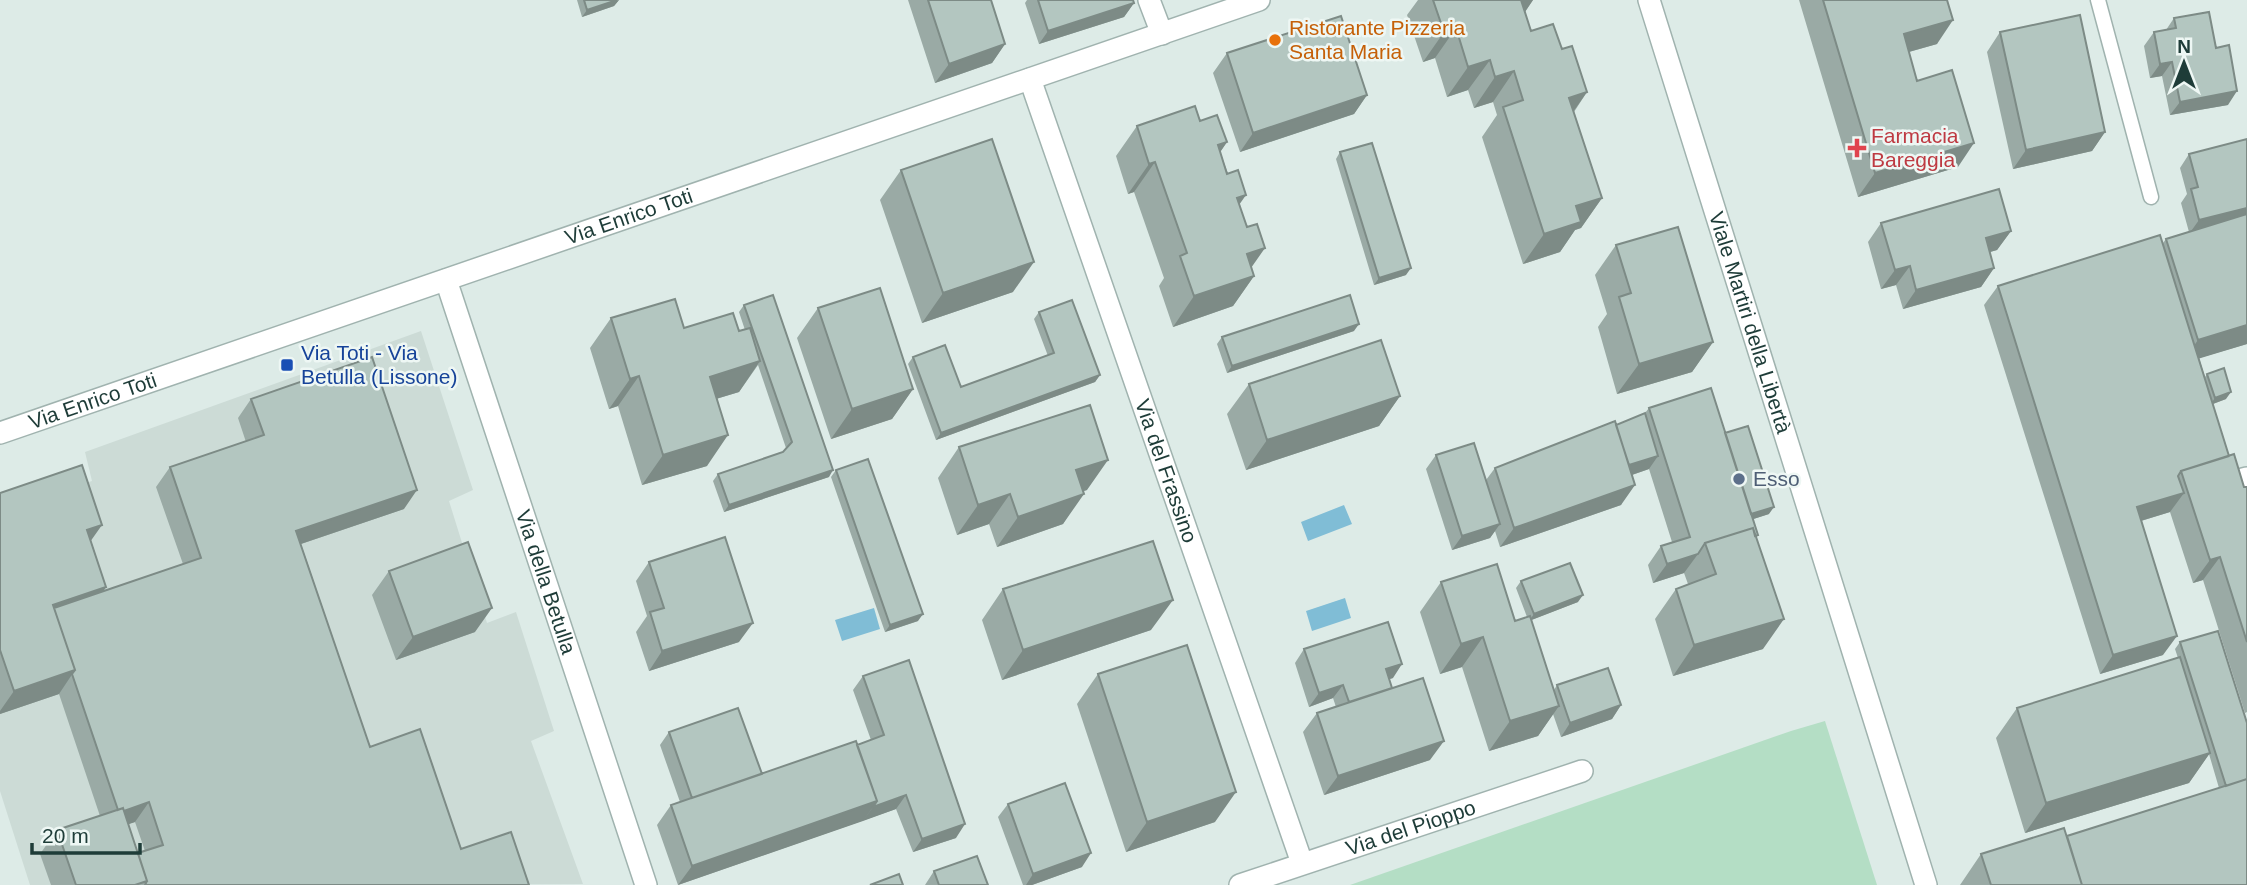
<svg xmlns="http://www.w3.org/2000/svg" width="2247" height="885" viewBox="0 0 2247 885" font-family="Helvetica,sans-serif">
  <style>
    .built { fill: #ccdbd6 }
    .green { fill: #b4dec5 }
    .water { fill: #80bdd6 }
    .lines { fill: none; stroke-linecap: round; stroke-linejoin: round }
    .service-casing { stroke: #a0b3af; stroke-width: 17 }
    .minor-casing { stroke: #a0b3af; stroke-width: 24 }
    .tertiary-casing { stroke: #a0b3af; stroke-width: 24 }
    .service { stroke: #fff; stroke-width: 14 }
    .minor { stroke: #fff; stroke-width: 21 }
    .tertiary { stroke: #fff; stroke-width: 21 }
    .wall { fill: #9aaaa5; fill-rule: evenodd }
    .shaded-wall { fill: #7d8b86 }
    .building { fill: #b3c6c0; stroke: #7d8b86; stroke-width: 2 }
    .food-dot { fill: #e8710a; stroke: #eef7f4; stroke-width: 2.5 }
    .health-dot { fill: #e0444e; stroke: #eef7f4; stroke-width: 2.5 }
    .transit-dot { fill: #1a4fb4; stroke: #eef7f4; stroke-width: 2.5 }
    .service-dot { fill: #5c6f8a; stroke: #eef7f4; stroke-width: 2.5 }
    .labels { text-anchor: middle; stroke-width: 5; stroke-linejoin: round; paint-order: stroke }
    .food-label { font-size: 21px; fill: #c56008; stroke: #eef7f4; text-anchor: start }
    .health-label { font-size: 21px; fill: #be3a42; stroke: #eef7f4; text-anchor: start }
    .street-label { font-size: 21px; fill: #1e3c38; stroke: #eef7f4 }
    .transit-label { font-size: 21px; fill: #164399; stroke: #eef7f4; text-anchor: start }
    .service-label { font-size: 21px; fill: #4e5e75; stroke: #eef7f4; text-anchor: start }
  </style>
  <rect width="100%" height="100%" fill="#ddebe7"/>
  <path class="built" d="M421 331 473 490 449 501 487 623 516 612 554 731 531 741 583 884 30 885 0 791V511L92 481 85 452Z"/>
  <path class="green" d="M1825 721 1877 885H1350L1791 731Z"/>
  <path class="water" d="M1344 505 1352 524 1308 541 1301 522Z
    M1345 598 1351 618 1312 631 1306 611Z
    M874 608 880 629 842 641 835 620Z"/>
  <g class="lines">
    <defs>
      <path id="service" d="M2098 0 2151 197"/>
      <g id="minor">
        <path d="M1149 0 1162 34"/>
        <path id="s1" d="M1030 79 1302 863"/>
        <path id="s2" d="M446 280 646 885"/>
        <path d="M2243 479 2247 478"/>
        <path id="s3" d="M1240 885 1582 771"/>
      </g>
      <g id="tertiary">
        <path id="s4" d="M1649 0 1926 885"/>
        <path id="s5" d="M0 433 1259 0"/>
      </g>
    </defs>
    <use href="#service" class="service-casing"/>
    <use href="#minor" class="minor-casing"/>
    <use href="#tertiary" class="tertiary-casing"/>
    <use href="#service" class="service"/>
    <use href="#minor" class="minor"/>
    <use href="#tertiary" class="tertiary"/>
  </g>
  <path class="wall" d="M577 0H619L614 6 582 17Z
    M908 0H991L1005 44 992 63 935 83Z
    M1027 0H1133L1134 3 1124 17 1039 44 1025 3Z
    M1418 0H1533L1525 12 1531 31 1562 49 1587 92 1574 112 1602 198 1581 228 1575 230 1560 252 1523 264 1482 137 1497 115 1493 102 1474 108 1468 90 1447 97 1435 58 1423 62 1407 15Z
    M1799 0H1947L1937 44 1909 52 1917 81 1958 167 1858 197Z
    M2174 18 2228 105 2170 115 2162 76 2150 78 2144 46 2154 32 2166 30Z
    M2000 32 2105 132 2092 151 2013 169 1987 52Z
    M1227 53 1367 95 1354 114 1240 152 1213 73Z
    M1200 121 1227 142 1220 152 1240 205 1251 268 1254 276 1233 306 1173 327 1159 286 1164 278 1134 192 1128 194 1116 156 1137 126Z
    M1340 152 1406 275 1374 285 1336 159Z
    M2189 154 2247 344 2199 358 2205 377 2207 374 2226 399 2213 404 2229 456 2244 487H2247V712L2245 713 2203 580 2193 583 2170 512 2141 521 2163 655 2100 674 1984 305 1998 286 2163 243 2166 239 2189 232 2181 203 2187 194 2180 168Z
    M901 170 1013 292 922 323 880 200Z
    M1881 223 2011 231 1997 250 1990 252 1994 268 1981 287 1903 309 1896 285 1881 289 1868 242Z
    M1616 245 1713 342 1692 372 1617 394 1598 327 1607 314 1595 275Z
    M744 305 829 477 724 512 713 481 718 474 783 452 786 448 758 365 739 392 716 399 707 466 642 485 618 406 609 409 590 348 611 318 684 328 739 331 745 330 739 312Z
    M818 308 913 389 892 419 831 439 797 338Z
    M1039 312 1100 375 1095 382 936 440 908 364 913 357 961 387 1048 356 1034 319Z
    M1354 331 1227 373 1217 344 1222 337Z
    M1249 384 1400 396 1379 426 1246 470 1227 414Z
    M251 399 404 509 301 544 370 747 461 849 529 885H51L40 854 57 830 100 816 59 694 0 714V493L91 541 106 587 103 592 183 564 156 487 170 467 246 442 238 418ZM135 822 145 851 138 853 128 824Z
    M1649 408 1725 433 1769 514 1753 519 1758 535 1756 538 1763 649 1673 676 1655 619 1676 589 1688 584 1684 573 1653 583 1648 565 1661 546 1672 542 1649 469 1632 475 1621 505 1500 547 1495 531 1490 538 1452 550 1426 469 1436 455 1486 480 1495 468 1616 425 1645 413Z
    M959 447 1087 490 1083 491 1063 524 997 547 989 524 957 535 938 478Z
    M836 470 918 621 885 632 831 477Z
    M649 562 739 642 649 671 636 632 647 616 636 581Z
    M389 571 475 632 396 660 372 595Z
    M1521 581 1578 602 1531 620 1554 690 1557 685 1621 705 1612 719 1561 737 1553 714 1538 736 1489 751 1462 667 1440 674 1420 612 1441 582 1515 621 1527 617 1516 588Z
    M1003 589 1151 630 1002 680 982 620Z
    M2180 642 2247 723V885H1960L1981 854 2067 836 2219 788 2209 754 2189 783 2025 833 1996 738 2017 708 2178 658 2175 649Z
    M1304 649 1393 678 1389 679 1392 688 1430 760 1324 795 1303 732 1317 713 1336 707 1333 698 1309 707 1295 663Z
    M1098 674 1215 822 1126 852 1077 704Z
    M863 676 956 838 913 852 896 809 678 885 657 825 671 805 680 802 660 745 669 732 762 774 871 740 853 690Z
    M1008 804 1082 867 1032 885H1023L998 817Z
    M934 871 988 885H925Z"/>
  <path class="shaded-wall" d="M619 0 614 6 582 17 587 10Z
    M1520 0H1533L1516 25Z
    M1134 3 1124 17 1039 44 1048 31Z
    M1953 20 1937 44 1887 58 1904 34Z
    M1456 28 1435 58 1423 62 1444 32Z
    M1005 44 992 63 935 83 949 64Z
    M1490 60 1468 90 1447 97 1468 67Z
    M2172 62 2162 76 2150 78 2160 64Z
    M1514 71 1493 102 1474 108 1495 77Z
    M2237 91 2228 105 2170 115 2180 102Z
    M1587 92 1566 122 1569 98Z
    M1367 95 1354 114 1240 152 1253 133Z
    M2105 132 2092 151 2013 169 2026 150Z
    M1227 142 1206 173 1218 145Z
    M1974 143 1958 167 1858 197 1875 173Z
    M1155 162 1134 192 1128 194 1149 164Z
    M1246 195 1225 225 1237 198Z
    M1602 198 1581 228 1575 230 1560 252 1523 264 1544 234 1576 206Z
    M2247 208V219L2189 234 2199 220Z
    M2011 231 1997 250 1972 257 1986 238Z
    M1265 248 1244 278 1247 254Z
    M1034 262 1013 292 922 323 943 293Z
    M1910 266 1896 285 1881 289 1895 270Z
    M1411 268 1406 275 1374 285 1379 278Z
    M1994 268 1981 287 1903 309 1916 290Z
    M1254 276 1233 306 1173 327 1194 296Z
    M1359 324 1354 331 1227 373 1232 366Z
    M2247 325V344L2181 364 2198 340Z
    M1713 342 1692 372 1617 394 1639 364Z
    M760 361 739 392 689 407 710 377Z
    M1100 375 1095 382 936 440 941 433Z
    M639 376 618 406 609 409 630 379Z
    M913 389 892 419 831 439 852 409Z
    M2231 392 2226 399 2210 405 2215 398Z
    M1400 396 1379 426 1246 470 1267 440Z
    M728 435 707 466 642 485 663 455Z
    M1658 456 1649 469 1614 481 1624 467Z
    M1108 460 1087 490 1055 500 1076 470Z
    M833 470 829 477 724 512 729 505Z
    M1635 485 1621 505 1500 547 1514 528Z
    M417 490 404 509 283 550 296 531Z
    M2184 493 2170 512 2124 526 2137 507Z
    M1010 494 989 524 957 535 978 505Z
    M1084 494 1063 524 997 547 1018 517Z
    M1774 507 1769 514 1735 525 1740 518Z
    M1500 524 1490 538 1452 550 1462 536Z
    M102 525 85 549 87 530Z
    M1698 554 1684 573 1653 583 1667 564Z
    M2220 557 2203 580 2193 583 2210 560Z
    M106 587 90 611 55 623 53 605Z
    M1583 595 1578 602 1529 621 1534 614Z
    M1173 600 1151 630 1002 680 1023 650Z
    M492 608 475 632 396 660 413 637Z
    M923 614 918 621 885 632 890 625Z
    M1784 619 1763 649 1673 676 1694 645Z
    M753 623 739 642 649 671 662 651Z
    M2177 636 2163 655 2100 674 2113 655Z
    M1483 637 1462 667 1440 674 1461 644Z
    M1402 664 1393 678 1377 683 1386 669Z
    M75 670 59 694 0 714V711L14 691Z
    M1343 685 1333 698 1309 707 1319 693Z
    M1621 705 1612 719 1561 737 1570 723Z
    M1559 706 1538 736 1489 751 1510 721Z
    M1444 741 1430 760 1324 795 1338 776Z
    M2210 753 2189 783 2025 833 2046 803Z
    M1236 792 1215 822 1126 852 1147 822Z
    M906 795 896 809 863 821 873 807Z
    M877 801 863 821 678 885 692 866Z
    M149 802 135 822 106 832 119 813Z
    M965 824 956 838 913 852 922 839Z
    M1091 853 1082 867 1032 885H1026L1033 874Z"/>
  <path class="building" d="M584 0H617L587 10Z
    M928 0H991L1005 44 949 64Z
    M1038 0H1133L1134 3 1048 31Z
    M1433 0H1521L1531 31 1553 24 1562 49 1572 46 1587 92 1569 98 1602 198 1576 206 1581 222 1544 234 1503 107 1523 100 1514 71 1495 77 1490 60 1468 67 1456 28 1444 32Z
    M1823 0H1947L1953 20 1904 34 1917 81 1952 70 1974 143 1875 173Z
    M2209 12 2216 48 2229 45 2237 91 2180 102 2172 62 2160 64 2154 32 2176 28 2174 18Z
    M2080 15 2105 132 2026 150 2000 32Z
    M1341 16 1367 95 1253 133 1227 53Z
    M1195 106 1200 121 1217 115 1227 142 1218 145 1227 174 1238 170 1246 195 1237 198 1247 227 1257 224 1265 248 1247 254 1254 276 1194 296 1180 256 1187 253 1155 162 1149 164 1137 126Z
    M992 139 1034 262 943 293 901 170Z
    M2247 139V208L2199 220 2191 189 2198 187 2189 154Z
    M1372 143 1411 268 1379 278 1340 152Z
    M1999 189 2011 231 1986 238 1994 268 1916 290 1910 266 1895 270 1881 223Z
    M2247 214V325L2198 340 2166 239Z
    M1678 227 1713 342 1639 364 1619 297 1631 293 1616 245Z
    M2160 235 2229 456 2181 471 2178 476 2184 493 2137 507 2177 636 2113 655 1998 286Z
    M880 288 913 389 852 409 818 308Z
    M773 295 833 470 729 505 718 474 783 452 792 442 744 305Z
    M1350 295 1359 324 1232 366 1222 337Z
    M675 299 684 328 733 313 739 331 750 328 760 361 710 377 728 435 663 455 639 376 630 379 611 318Z
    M1072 300 1100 375 941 433 913 357 945 345 961 387 1054 353 1039 312Z
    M1381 340 1400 396 1267 440 1249 384Z
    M372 357 417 490 296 531 370 747 420 729 461 849 511 832 529 885H145L147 881 138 853 163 845 149 802 124 811 123 808 118 810 72 674 75 670 54 608 201 558 170 467 264 435 251 399Z
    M2224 368 2231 392 2215 398 2207 374Z
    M1711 388 1758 535 1755 536 1753 528 1705 543 1698 554 1667 564 1661 546 1690 537 1649 408Z
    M1090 405 1108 460 1076 470 1084 494 1018 517 1010 494 978 505 959 447Z
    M1645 413 1658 456 1629 465 1616 425Z
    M1615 421 1635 485 1514 528 1495 468Z
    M1748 426 1774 507 1751 514 1725 433Z
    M1474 443 1500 524 1462 536 1436 455Z
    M2234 454 2244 487H2247V642L2220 557 2210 560 2181 471Z
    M868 459 923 614 890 625 836 470Z
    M82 465 102 525 87 530 106 587 53 605 75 670 14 691 0 650V493Z
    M1753 528 1784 619 1694 645 1676 589 1716 574 1705 543Z
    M725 537 753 623 662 651 650 612 664 608 649 562Z
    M1153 541 1173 600 1023 650 1003 589Z
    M468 542 492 608 413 637 389 571Z
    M1570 563 1583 595 1534 614 1521 581Z
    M1497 564 1515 621 1530 616 1559 706 1510 721 1483 637 1461 644 1441 582Z
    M1388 622 1402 664 1386 669 1392 688 1349 702 1343 685 1319 693 1304 649Z
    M2218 631 2247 723V779L2226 786 2180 642Z
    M1187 645 1236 792 1147 822 1098 674Z
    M2180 657 2210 753 2046 803 2017 708Z
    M909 660 965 824 922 839 906 795 873 807 877 801 857 745 884 735 863 676Z
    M1608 668 1621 705 1570 723 1557 685Z
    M1423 678 1444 741 1338 776 1317 713Z
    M738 708 762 774 692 798 669 732Z
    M856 741 877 801 692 866 671 805Z
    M2247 779V885H2082L2067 836Z
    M1065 783 1091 853 1033 874 1008 804Z
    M123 808 147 881 135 885H76L57 830Z
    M2064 828 2082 885H1991L1981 854Z
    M977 856 988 885H939L934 871Z
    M899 874 903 885H870Z"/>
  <circle class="food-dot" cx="1275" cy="40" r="7"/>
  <path class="health-dot" d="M1853.5 137.5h7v7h7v7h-7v7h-7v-7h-7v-7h7z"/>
  <rect class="transit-dot" x="280" y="358" width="14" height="14" rx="3.5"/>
  <circle class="service-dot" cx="1739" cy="479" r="7"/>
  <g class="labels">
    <g class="food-label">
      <text x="1289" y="35">Ristorante Pizzeria<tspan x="1289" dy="24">Santa Maria</tspan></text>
    </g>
    <g class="health-label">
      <text x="1871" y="143">Farmacia<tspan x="1871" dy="24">Bareggia</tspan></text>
    </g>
    <g class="street-label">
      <text dy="7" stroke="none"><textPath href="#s5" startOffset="665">Via Enrico Toti</textPath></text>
      <text dy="7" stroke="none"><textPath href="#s4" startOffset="338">Viale Martiri della Libertà</textPath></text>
      <text dy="7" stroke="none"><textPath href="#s5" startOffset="98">Via Enrico Toti</textPath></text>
      <text dy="7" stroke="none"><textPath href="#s1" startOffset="415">Via del Frassino</textPath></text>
      <text dy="7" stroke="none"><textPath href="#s2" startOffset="318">Via della Betulla</textPath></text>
      <text dy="7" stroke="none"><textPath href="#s3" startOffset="180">Via del Pioppo</textPath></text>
    </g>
    <g class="transit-label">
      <text x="301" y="360">Via Toti - Via<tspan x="301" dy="24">Betulla (Lissone)</tspan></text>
    </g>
    <g class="service-label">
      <text x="1753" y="486">Esso</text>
    </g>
  </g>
  <g transform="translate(2184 63)" stroke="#eef7f4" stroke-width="5" paint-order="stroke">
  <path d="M0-5L12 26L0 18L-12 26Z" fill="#1e3c38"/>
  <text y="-10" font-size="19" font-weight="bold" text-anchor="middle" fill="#1e3c38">N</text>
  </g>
  <path d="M32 843v10h108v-10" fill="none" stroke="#1e3c38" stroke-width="3.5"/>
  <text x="42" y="843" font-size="21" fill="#1e3c38" stroke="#eef7f4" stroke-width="5" paint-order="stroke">20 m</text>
</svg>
